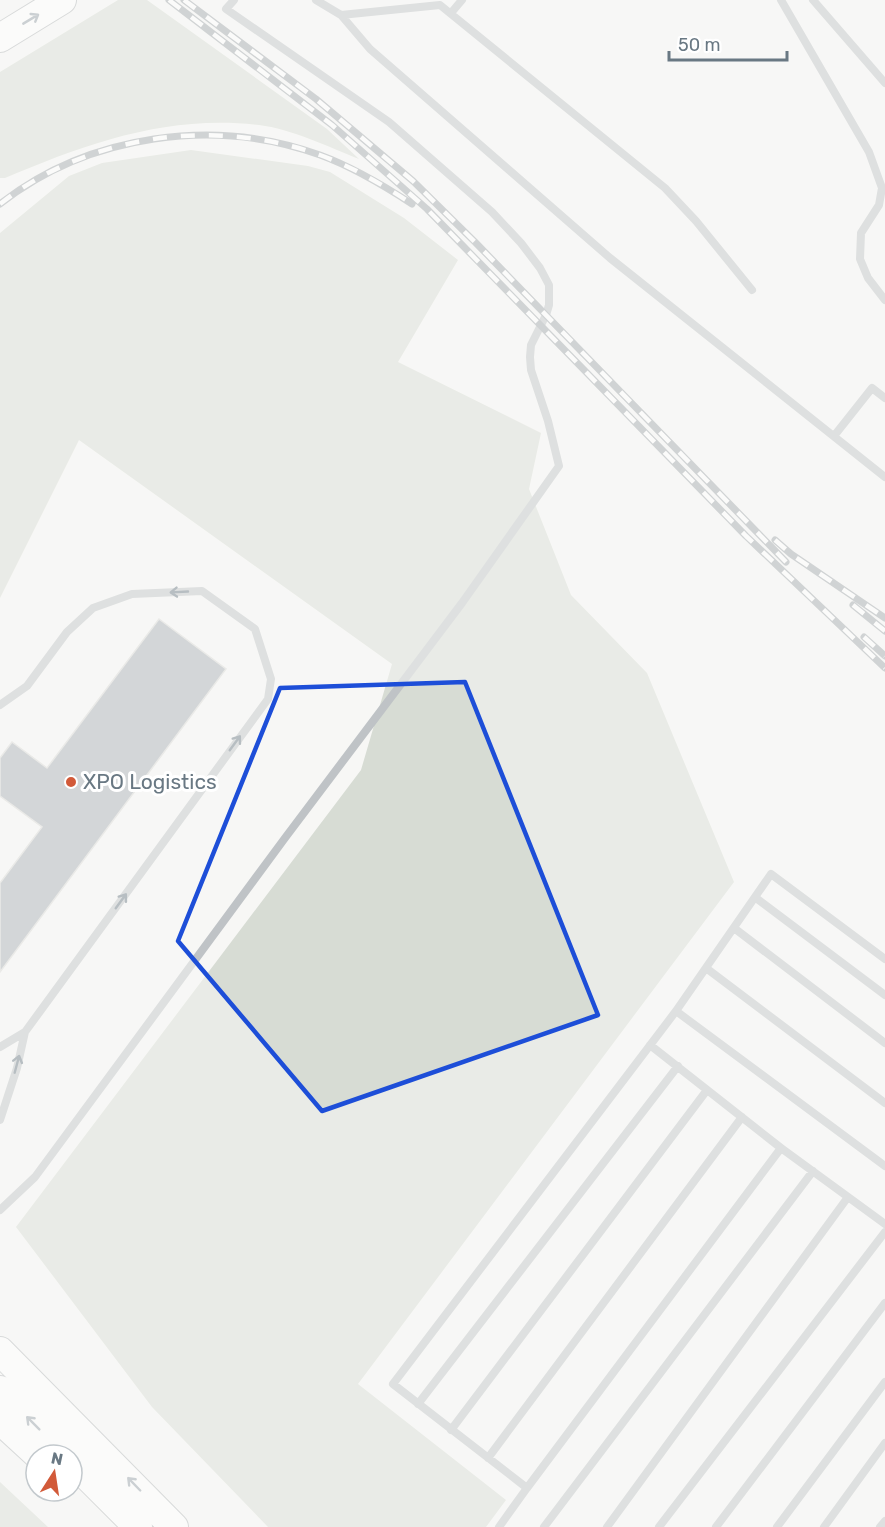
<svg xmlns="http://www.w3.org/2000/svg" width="885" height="1527" viewBox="0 0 885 1527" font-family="Rubik,sans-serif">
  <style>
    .green { fill: #d7dcd4 }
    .building { fill: #a7aeb3; stroke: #d9d9d7; stroke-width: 1.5 }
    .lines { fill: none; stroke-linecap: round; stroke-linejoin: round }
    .highway-casing { stroke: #b2b6b9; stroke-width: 30 }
    .lane { stroke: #bfc3c6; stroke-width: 8 }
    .highway { stroke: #fff; stroke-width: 28 }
    .rail-casing { stroke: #a1a7ac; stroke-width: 7 }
    .rail { stroke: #fff; stroke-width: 4.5; stroke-dasharray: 14; stroke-linecap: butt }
    .oneway { stroke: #96a0a8 }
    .oneway2 { stroke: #697883 }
    .marked { fill: none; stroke: #1d4ed8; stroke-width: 4.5; stroke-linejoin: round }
    .poi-dot { fill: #d25a39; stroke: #fff; stroke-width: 2 }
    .labels { text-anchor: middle; stroke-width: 6; stroke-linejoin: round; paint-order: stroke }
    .poi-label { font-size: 21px; fill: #697883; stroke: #fff; text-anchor: start }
  </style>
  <rect width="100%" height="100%" fill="#f7f7f5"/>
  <path class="green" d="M118 0H147L327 129 359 159C329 147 291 129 259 125 169 114 87 143 5 178H0V72Z
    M191 150 308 166 330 172 404 218 458 260 398 362 541 433 529 489 571 595 647 673 734 882 358 1384 506 1500 486 1527H268L152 1407 16 1227 361 770 392 664 79 440 0 598V233L69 176 102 163Z
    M0 1482 48 1527H0Z"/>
  <path class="building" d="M159 619 226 669 0 972V883L42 827 0 796V758L12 742 47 768Z"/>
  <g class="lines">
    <defs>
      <path id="highway" d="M0 38 62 0
        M0 1351 174 1527
        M0 1390 66 1455
        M0 1420 38 1455
        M72 1461 138 1527"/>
    </defs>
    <use href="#highway" class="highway-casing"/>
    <path class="lane" d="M316 0 341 15 440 5 665 188 696 221 752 290
      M781 0 869 152 882 188 879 205 861 233 860 259 868 278 885 300
      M813 0 885 83
      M451 13 462 0
      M341 15 370 49 610 258 885 477
      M834 436 872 388 885 398
      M0 705 27 686 67 632 93 608 132 594 202 591 255 629 271 679 268 699 25 1032 17 1068 0 1120
      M756 898 885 995
      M734 928 885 1043
      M885 959 771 874 676 1011 885 1166
      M706 968 885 1103
      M650 1045 781 1148 527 1488 393 1384 676 1011
      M0 1047 25 1032
      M781 1148 885 1224
      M0 1210 35 1177 285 838 462 603 559 466 548 421 531 370 530 357 531 345 546 315 549 305V285L540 268 521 243 492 212 389 122 226 9 234 0
      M418 1404 678 1066
      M451 1430 707 1090
      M488 1458 742 1117
      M499 1527 527 1488
      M544 1527 813 1171
      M607 1527 848 1197
      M659 1527 885 1232
      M716 1527 885 1303
      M777 1527 885 1382
      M824 1527 885 1443
      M880 1527 885 1521"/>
    <use href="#highway" class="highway"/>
    <defs>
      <path id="rail" d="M169 0 332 125 427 209 746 536 885 668
        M184 0 316 99 413 181 475 242 786 562
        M0 204C89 134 215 117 320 155 353 167 383 185 412 204
        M775 540 791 554 885 618
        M853 605 885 631
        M864 637 885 656"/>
    </defs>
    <use href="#rail" class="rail-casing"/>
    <use href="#rail" class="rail"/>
  </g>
  <defs><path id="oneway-shaft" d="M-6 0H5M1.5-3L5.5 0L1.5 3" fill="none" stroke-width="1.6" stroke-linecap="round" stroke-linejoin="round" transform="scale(1.5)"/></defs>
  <g class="oneway">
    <use href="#oneway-shaft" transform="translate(31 19) rotate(-31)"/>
    <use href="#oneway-shaft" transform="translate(33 1423) rotate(-135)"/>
    <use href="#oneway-shaft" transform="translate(134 1484) rotate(-134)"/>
  </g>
  <g class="oneway2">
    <use href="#oneway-shaft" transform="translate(179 592) rotate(177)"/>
    <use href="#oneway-shaft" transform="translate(235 743) rotate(-54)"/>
    <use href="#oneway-shaft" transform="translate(121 901) rotate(-54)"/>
    <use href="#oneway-shaft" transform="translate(17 1064) rotate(-75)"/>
  </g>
  <path d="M0 0H885V1527H0ZM465 682 598 1015 322 1111 178 941 280 688Z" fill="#f7f7f5" fill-opacity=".55" fill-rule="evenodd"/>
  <path class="marked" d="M465 682 598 1015 322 1111 178 941 280 688Z"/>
  <circle class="poi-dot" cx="71" cy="782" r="6"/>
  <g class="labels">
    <g class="poi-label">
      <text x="83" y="789">XPO Logistics</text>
    </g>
  </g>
  <g transform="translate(54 1473) rotate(12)"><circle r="28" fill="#ffffff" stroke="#c3c9cd" stroke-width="1.5"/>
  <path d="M0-4.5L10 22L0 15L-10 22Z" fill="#d25a39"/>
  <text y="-9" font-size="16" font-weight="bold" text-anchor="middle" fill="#697883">N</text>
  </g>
  <path d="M669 51v9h118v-9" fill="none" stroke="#697883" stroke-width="3"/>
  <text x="678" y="51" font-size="18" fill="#697883" stroke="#ffffff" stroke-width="4.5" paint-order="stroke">50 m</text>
</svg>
